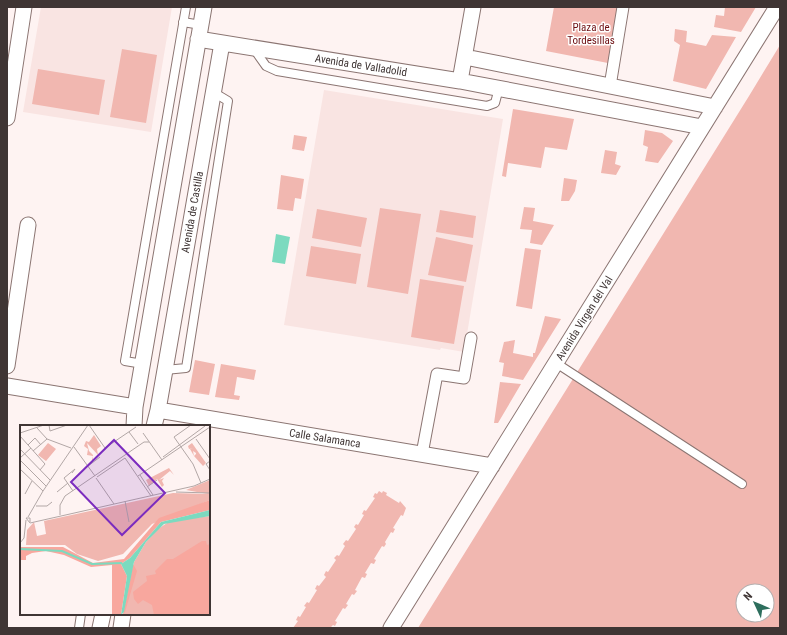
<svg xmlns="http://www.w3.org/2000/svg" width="787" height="635" viewBox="0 0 787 635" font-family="'Roboto Condensed',sans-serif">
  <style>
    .built { fill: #f9e4e2 }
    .green { fill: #f1b7b0; fill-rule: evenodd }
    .water { fill: #7cdabf }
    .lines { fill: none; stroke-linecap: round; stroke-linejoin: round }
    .service-casing { stroke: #8b7572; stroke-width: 10 }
    .pedestrian-casing { stroke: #8b7572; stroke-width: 13 }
    .minor-casing { stroke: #8b7572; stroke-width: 17 }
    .service { stroke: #fff; stroke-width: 8 }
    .pedestrian { stroke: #fff; stroke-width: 11 }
    .minor { stroke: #fff; stroke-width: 15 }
    .labels { text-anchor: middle; stroke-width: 3; stroke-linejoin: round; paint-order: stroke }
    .park-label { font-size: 11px; fill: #6d0e11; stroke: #fff }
    .street-label { font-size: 11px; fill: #3f3534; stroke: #fff }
    .inset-river { fill: none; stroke: #7cdabf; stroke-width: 2 }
    .inset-road { fill: none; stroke: #b2a7a6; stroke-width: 1 }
    .view { fill: #7b2cbf; fill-opacity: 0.15; stroke: #7b2cbf; stroke-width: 2 }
    .inset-edge { fill: none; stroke: #3f3534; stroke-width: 2 }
  </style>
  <rect width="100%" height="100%" fill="#fef3f2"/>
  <path class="built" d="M41 7H172L151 132 23 112Z
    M324 90 503 119 464 352 441 348 440 350 284 325Z"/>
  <path class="green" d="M554 7H621L613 64 546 51Z
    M725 7H756L741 32 714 27 716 15 724 16Z
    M675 29 687 31 686 42 706 46 712 35 736 37 706 89 673 81 680 45 674 41Z
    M780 45V628H418L749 96ZM743 591H767V615H743Z
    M122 49 157 55 146 123 110 117Z
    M38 69 105 80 99 115 32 104Z
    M513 109 574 119 567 150 545 147 541 168 508 163 506 177 502 176Z
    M645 130 662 133 673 141 658 163 645 161 648 147 643 145Z
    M294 135 307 137 304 151 292 149Z
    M605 150 617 152 615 164 621 166 616 175 601 173Z
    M281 175 304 179 301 199 295 198 293 211 277 209Z
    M564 178 577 180 575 191 569 201H561Z
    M524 207 535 208 533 221 554 225 542 245 530 243 532 230 520 229Z
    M380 208 421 214 408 294 367 287Z
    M317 209 367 218 361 247 312 238Z
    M440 210 476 216 473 238 436 232Z
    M436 237 473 245 466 282 428 275Z
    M311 246 361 254 356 284 306 276Z
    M525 248 541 250 532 309 516 306Z
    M420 279 464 286 454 344 411 337Z
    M545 316 561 319 523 380 502 376 504 363 499 362 504 342 515 340 513 353 533 357V353H535Z
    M195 360 215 364 209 395 189 392Z
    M221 364 256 370 254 380 237 377 234 395 240 396 239 400 215 397Z
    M500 382 521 384 498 423H494Z
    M379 491 382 493 383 491 387 493 386 495 399 503 400 501 406 508 403 516 401 515 393 528 395 529 393 533 391 532 385 542 386 544 384 547 382 546 374 559 376 560 374 564 371 563 365 573 367 574 365 578 362 577 355 590 357 591 354 595 352 594 346 604 348 605 345 609 343 608 335 621 337 622 335 626 333 625 330 628H293L298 621 296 620 298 616 300 617 306 607 304 606 307 602 309 603 317 590 315 589 317 585 319 586 326 577 324 575 326 571 328 572 336 560 334 558 337 555 339 556 345 546 343 544 346 540 348 541 356 529 354 527 356 524 358 525 364 515 362 514 364 510 366 511 375 498 373 497 375 493 377 494Z"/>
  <path class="water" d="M276 234 290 237 285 264 272 262Z"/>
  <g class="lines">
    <defs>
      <path id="service" d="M183 22 201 25
        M254 49 266 66 277 71 487 106 495 103 499 88
        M556 363 742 484
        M143 364 125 361 186 7
        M165 370 186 368 228 101 213 92
        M79 628 81 614"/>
      <path id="pedestrian" d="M610 86 623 7
        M422 454 437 374 464 378 471 338"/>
      <path id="minor" d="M198 39 460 81 702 127
        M465 57 715 107
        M460 81 473 7
        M7 118 24 7
        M7 366 28 225
        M7 386 135 407
        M158 410 492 466
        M134 426 135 407 204 7
        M154 426 158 410 222 43
        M100 628 103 614
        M121 628 123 614
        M391 628 777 7"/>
    </defs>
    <use href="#service" class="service-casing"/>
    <use href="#pedestrian" class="pedestrian-casing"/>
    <use href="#minor" class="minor-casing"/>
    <use href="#service" class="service"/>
    <use href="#pedestrian" class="pedestrian"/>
    <use href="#minor" class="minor"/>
  </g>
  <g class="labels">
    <g class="park-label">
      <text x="591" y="31">Plaza de<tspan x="591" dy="13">Tordesillas</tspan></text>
    </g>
    <g class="street-label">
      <text transform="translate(361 65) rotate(9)" y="4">Avenida de Valladolid</text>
      <text transform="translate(192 212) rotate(-80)" y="4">Avenida de Castilla</text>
      <text transform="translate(584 318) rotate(-58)" y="4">Avenida Virgen del Val</text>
      <text transform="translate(325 438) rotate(9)" y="4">Calle Salamanca</text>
    </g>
  </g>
  <g transform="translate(20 425)">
    <rect width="190" height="190" fill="#fef3f2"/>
    <path d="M74 10 81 21 77 24 78 30 67 18 69 26 73 30V35H72L73 31 67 30 68 24 64 21 66 16 69 17ZM28 18 36 24 26 36 18 30ZM172 18 186 38 183 41 174 31 176 29V28L173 26 174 31 170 24 173 23 169 24 168 21ZM149 43 154 50 150 46 139 55 144 53 142 56 144 60 142 62 137 54 129 61 126 55ZM190 55V75L132 99 103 129 78 136 57 129 45 120H6L7 105 14 97 17 111 26 109 24 96 153 68 188 69 166 65ZM190 91V190H103L114 137 126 117 138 104 150 96Z" fill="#f1b7b0"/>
    <path d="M190 75V85L141 97 110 133 101 139 107 151 101 190H92V140L71 142 44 130 26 126 12 128 6 131V135H0V122H43L73 138 104 134 139 93ZM182 116H186L187 120 190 119V190H134L132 180 123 175 118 179 114 174 113 167 127 156 126 151 136 149 135 146 147 134H153ZM113 139 117 146 105 187 103 190Z" fill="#f8a79e"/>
    <path d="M190 85V91L144 99 126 117 114 137 104 187 101 190 107 151 101 139 110 133 141 97Z" fill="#7cdabf"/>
    <path class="inset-river" d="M0 124 42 126 72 139 102 138"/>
    <path class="inset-road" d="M29 0 30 6 47 0M69 0 85 23 116 2M171 0 154 12 173 39 181 58M17 3 27 14 51 23M109 7 118 19M0 8 24 0M123 8 142 35M0 11 25 39 20 45M176 14 190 34M8 20 15 13 21 20M54 22 75 51M0 24 30 55M13 26 27 14M143 32 185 1M0 33 11 23M105 33 131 71M0 35 26 61M190 36 186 39 190 45M68 41 80 32M0 44 23 66M52 48 55 44 44 53 53 66M120 50 133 70M118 51 190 2M77 52 105 33M76 53 94 79M127 62 137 55M37 67 48 58M156 67 190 68M5 69 12 56M105 76 109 97M16 81H27L32 77M40 90V80L45 71 124 17H129M8 92 23 66 68 0M10 97V93H6L10 98 174 61 190 54M0 118 4 113 6 95"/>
    <path class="view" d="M94 15 145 68 102 110 51 57Z"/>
    <rect width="190" height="190" class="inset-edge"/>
  </g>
  <rect width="787" height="635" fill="none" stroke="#3f3534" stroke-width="16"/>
  <g transform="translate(755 603) rotate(314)"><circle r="19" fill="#ffffff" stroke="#b2aeae"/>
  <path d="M0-3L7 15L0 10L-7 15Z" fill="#2d6e5d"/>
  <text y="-6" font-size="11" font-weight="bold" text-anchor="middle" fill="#3f3534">N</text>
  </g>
</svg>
